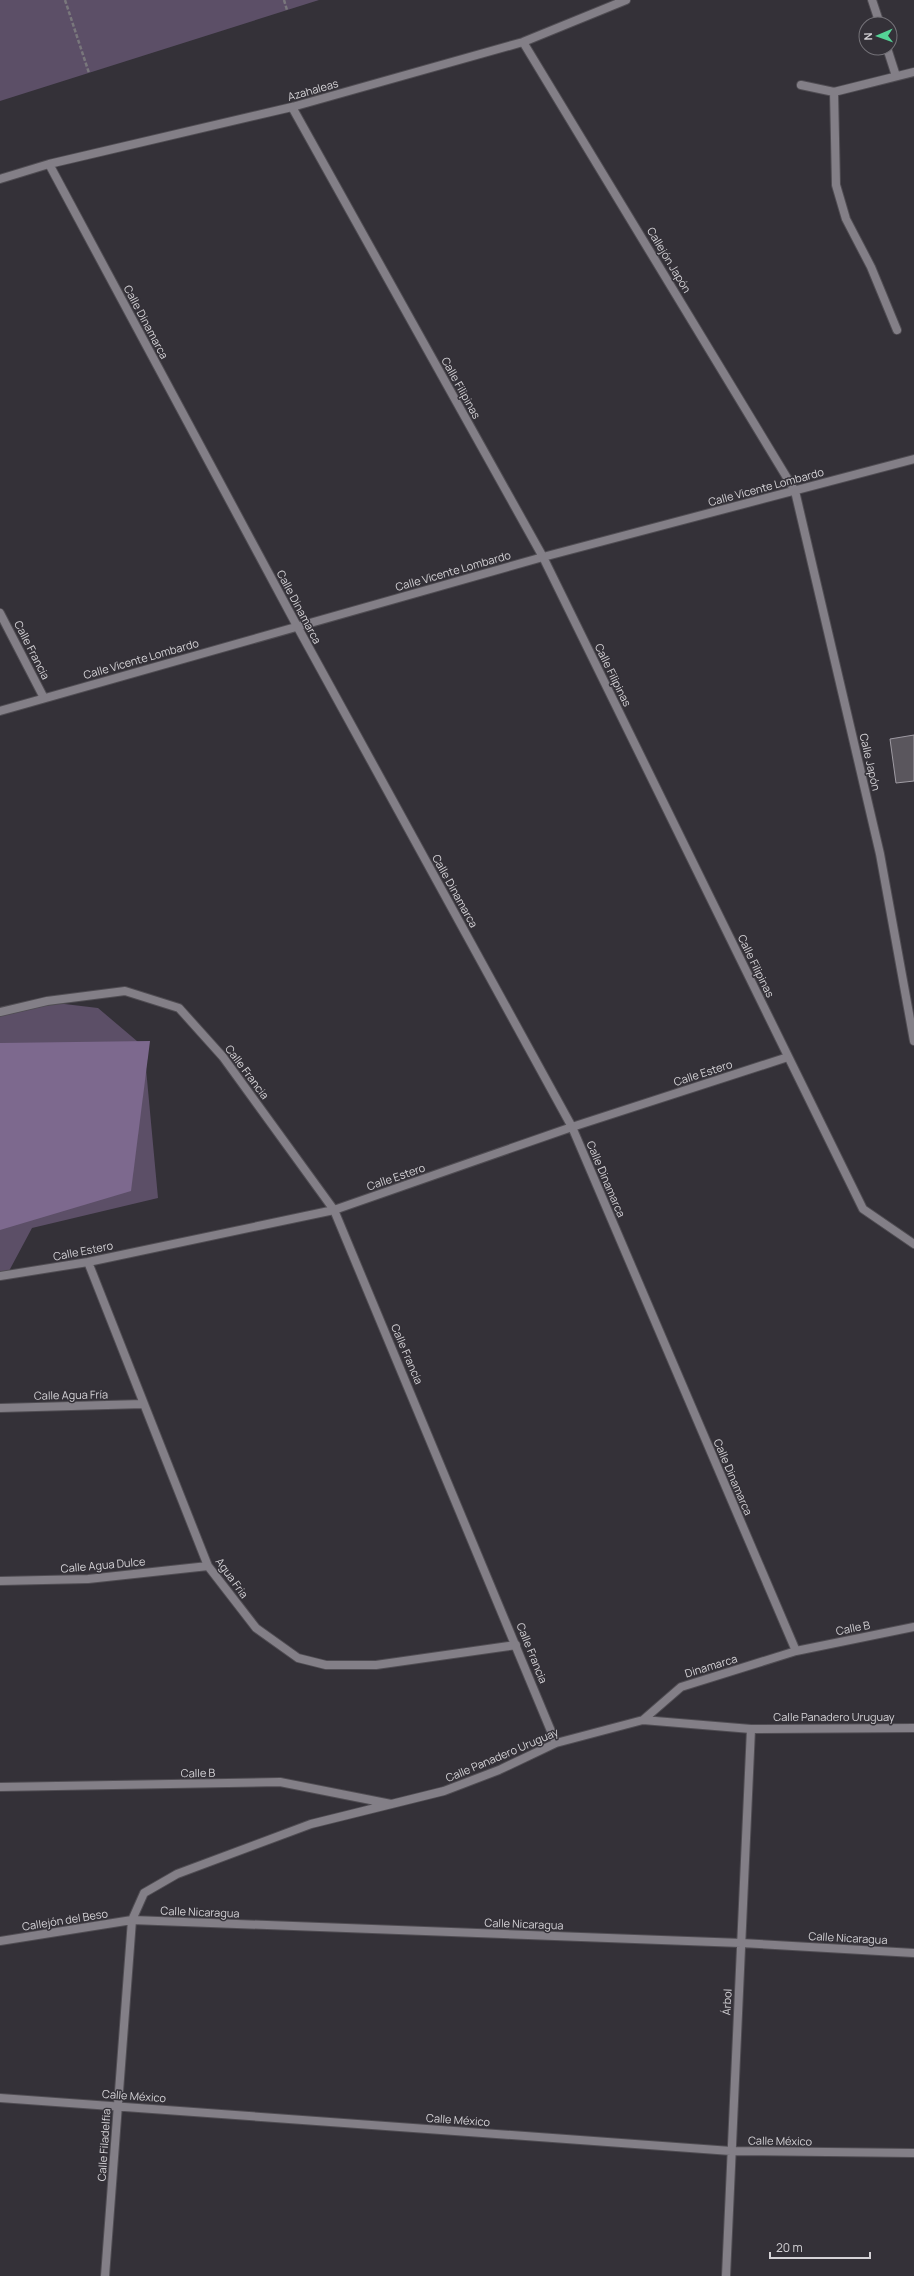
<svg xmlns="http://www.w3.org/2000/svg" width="914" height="2276" viewBox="0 0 914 2276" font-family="Manrope,sans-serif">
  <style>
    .green { fill: #5c4f67 }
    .water { fill: #7d698e }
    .building { fill: #5a565d; stroke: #9f9ba3 }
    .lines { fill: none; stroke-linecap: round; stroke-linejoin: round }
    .minor-casing { stroke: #504d53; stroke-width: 10 }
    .path { stroke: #79777c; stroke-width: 2.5; stroke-dasharray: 4 2; stroke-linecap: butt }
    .minor { stroke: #837f87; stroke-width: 8 }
    .labels { text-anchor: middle; stroke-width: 3; stroke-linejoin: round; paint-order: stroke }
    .street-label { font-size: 11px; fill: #d5d3d7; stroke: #343138 }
  </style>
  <rect width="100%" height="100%" fill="#343138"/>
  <path class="green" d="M0 0H319L0 101Z
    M56 1003 98 1008 144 1047 158 1198 32 1228 9 1271 0 1273V1015Z"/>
  <path class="water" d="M150 1041 131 1191 0 1230V1043Z"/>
  <path class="building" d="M914 735V781L896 783 890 739Z"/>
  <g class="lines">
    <defs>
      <path id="minor" d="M872 0 880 24
        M523 42 795 491 880 854 914 1041
        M887 48 896 76
        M801 85 834 92 914 72
        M834 92 836 185 846 219 871 267 897 330
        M292 107 543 557 863 1209 914 1244
        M49 164 297 626 572 1127 796 1651
        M0 179 49 164 292 107 523 42 626 0
        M0 613 44 698
        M0 711 543 557 914 459
        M0 1012 47 1001 125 991 179 1008 223 1057 334 1210 556 1743
        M88 1262 208 1566 256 1628 298 1658 326 1665H376L516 1645
        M0 1276 88 1262 334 1210 572 1127 788 1057
        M0 1408 143 1404
        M0 1581 88 1579 208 1566
        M643 1720 681 1687 796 1651 914 1627
        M0 1787 280 1782 391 1804
        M0 1941 132 1920 741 1943 914 1953
        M0 2098 731 2151 914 2153
        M105 2276 132 1920 144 1893 177 1874 311 1824 444 1791 499 1770 556 1743 643 1720 751 1729 914 1728
        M726 2276 751 1729"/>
    </defs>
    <use href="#minor" class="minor-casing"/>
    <path class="path" d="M65 0 89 73
      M284 0 287 10"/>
    <use href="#minor" class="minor"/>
  </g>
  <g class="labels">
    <g class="street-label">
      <text transform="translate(313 90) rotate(-16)" y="4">Azahaleas</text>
      <text transform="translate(669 260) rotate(59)" y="4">Callejón Japón</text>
      <text transform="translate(146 322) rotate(62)" y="4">Calle Dinamarca</text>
      <text transform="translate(461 388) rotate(61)" y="4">Calle Filipinas</text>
      <text transform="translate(766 487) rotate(-15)" y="4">Calle Vicente Lombardo</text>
      <text transform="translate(453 571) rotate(-16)" y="4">Calle Vicente Lombardo</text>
      <text transform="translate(299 607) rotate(62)" y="4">Calle Dinamarca</text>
      <text transform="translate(32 650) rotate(63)" y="4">Calle Francia</text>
      <text transform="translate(141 659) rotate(-16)" y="4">Calle Vicente Lombardo</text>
      <text transform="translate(613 675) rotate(64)" y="4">Calle Filipinas</text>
      <text transform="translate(870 762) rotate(77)" y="4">Calle Japón</text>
      <text transform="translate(455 891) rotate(61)" y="4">Calle Dinamarca</text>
      <text transform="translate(756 966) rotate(64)" y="4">Calle Filipinas</text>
      <text transform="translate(247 1072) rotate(53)" y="4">Calle Francia</text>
      <text transform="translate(703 1073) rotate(-18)" y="4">Calle Estero</text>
      <text transform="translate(396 1177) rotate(-19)" y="4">Calle Estero</text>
      <text transform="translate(606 1179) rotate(67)" y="4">Calle Dinamarca</text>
      <text transform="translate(83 1251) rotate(-11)" y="4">Calle Estero</text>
      <text transform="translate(407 1354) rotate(67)" y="4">Calle Francia</text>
      <text transform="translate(71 1395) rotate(-1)" y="4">Calle Agua Fría</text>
      <text transform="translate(733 1477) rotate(67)" y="4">Calle Dinamarca</text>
      <text transform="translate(103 1565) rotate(-5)" y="4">Calle Agua Dulce</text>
      <text transform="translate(232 1578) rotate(54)" y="4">Agua Fria</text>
      <text transform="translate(853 1628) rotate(-11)" y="4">Calle B</text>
      <text transform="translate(532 1653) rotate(68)" y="4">Calle Francia</text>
      <text transform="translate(711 1666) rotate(-17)" y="4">Dinamarca</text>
      <text x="834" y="1721">Calle Panadero Uruguay</text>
      <text transform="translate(502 1755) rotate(-23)" y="4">Calle Panadero Uruguay</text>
      <text transform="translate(198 1773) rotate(-1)" y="4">Calle B</text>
      <text transform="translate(200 1912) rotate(2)" y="4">Calle Nicaragua</text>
      <text transform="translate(65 1920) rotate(-9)" y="4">Callejón del Beso</text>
      <text transform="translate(524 1924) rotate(2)" y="4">Calle Nicaragua</text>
      <text transform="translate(848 1938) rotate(3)" y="4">Calle Nicaragua</text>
      <text transform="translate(727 2002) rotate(-87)" y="4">Árbol</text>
      <text transform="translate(134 2096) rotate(4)" y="4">Calle México</text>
      <text transform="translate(458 2120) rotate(4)" y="4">Calle México</text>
      <text transform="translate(780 2141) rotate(1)" y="4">Calle México</text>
      <text transform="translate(104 2145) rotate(-86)" y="4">Calle Filadelfia</text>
    </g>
  </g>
  <g transform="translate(878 36) rotate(268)"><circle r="19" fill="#343138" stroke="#747278"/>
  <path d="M0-3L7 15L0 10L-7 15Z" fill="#54d396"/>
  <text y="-6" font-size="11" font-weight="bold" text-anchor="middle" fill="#d5d3d7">N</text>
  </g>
  <path d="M770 2252v6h100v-6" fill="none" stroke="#d5d3d7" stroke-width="2"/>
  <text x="776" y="2252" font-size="12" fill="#d5d3d7" stroke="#343138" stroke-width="3" paint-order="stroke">20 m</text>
</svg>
